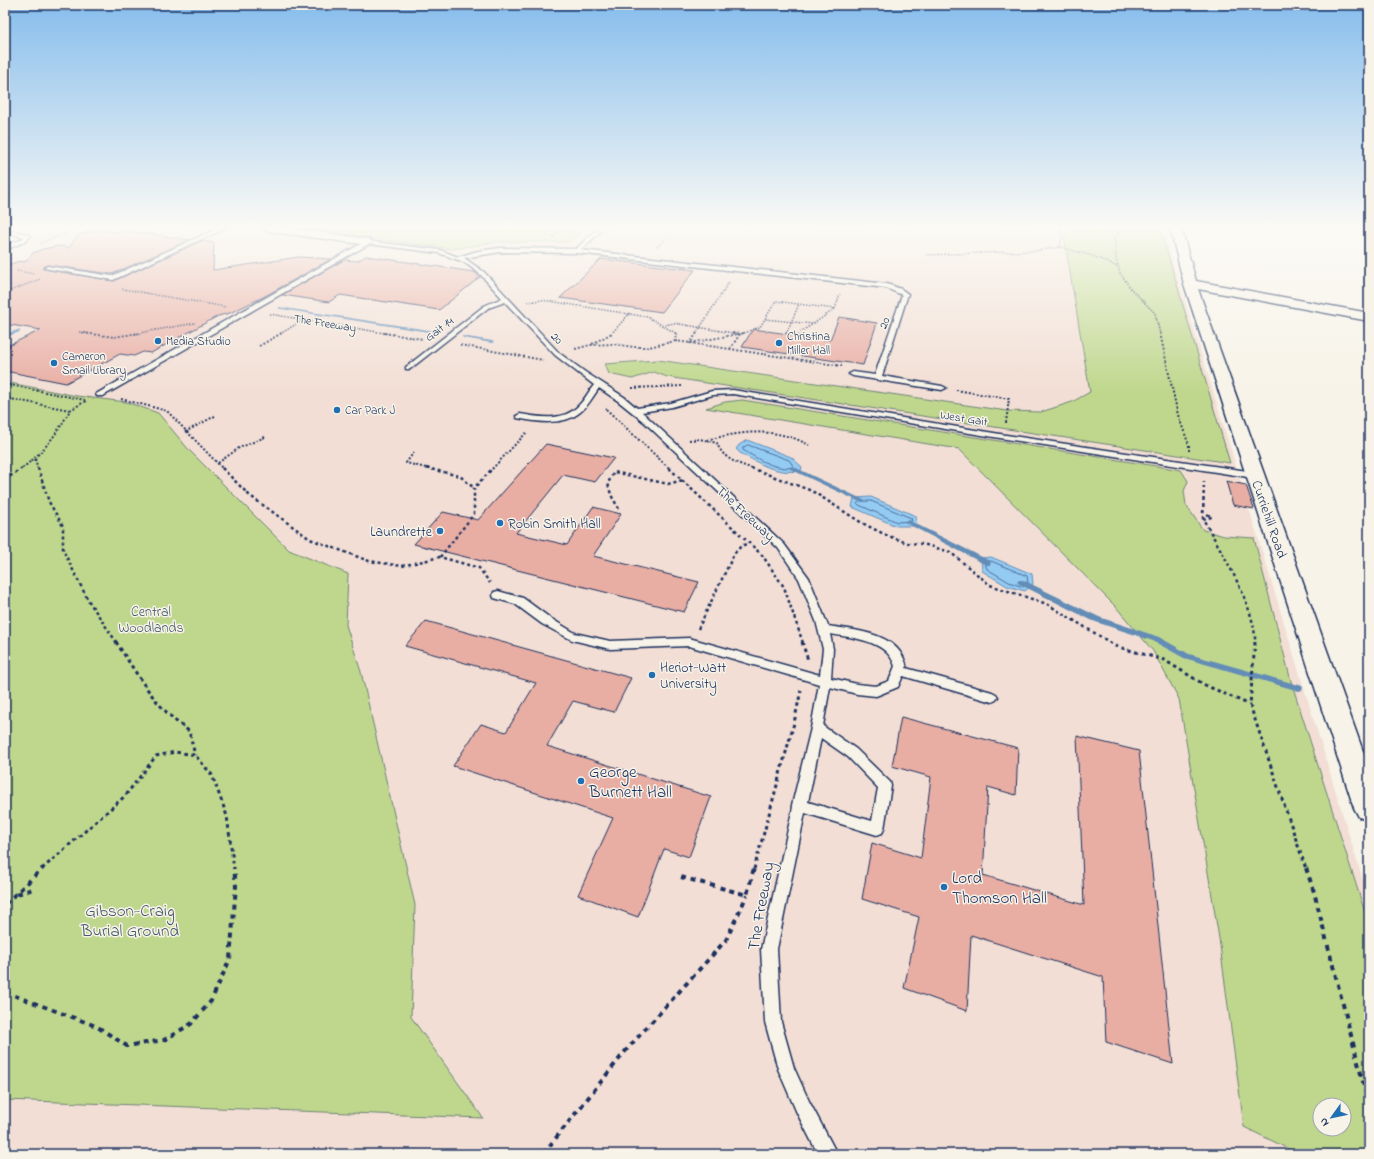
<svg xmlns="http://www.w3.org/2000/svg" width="1374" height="1159" viewBox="0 0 1374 1159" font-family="'Indie Flower',sans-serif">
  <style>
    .built { fill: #f2ded4; fill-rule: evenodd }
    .green { fill: #bfd78d; stroke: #6d8376; fill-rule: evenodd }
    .water { fill: #94cbf3; stroke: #648db7 }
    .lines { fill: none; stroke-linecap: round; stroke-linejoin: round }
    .shore { stroke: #4b6d9a; stroke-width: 1 }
    .stream { fill: #648db7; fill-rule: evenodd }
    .building { fill: #e8aea4; stroke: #1b2f5e }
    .lane-casing { stroke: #1b2f5e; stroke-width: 3 }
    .street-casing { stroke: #1b2f5e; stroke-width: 3 }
    .secondary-casing { stroke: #1b2f5e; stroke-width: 3 }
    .path-far4 { stroke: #1b2f5e; stroke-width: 1.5; stroke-dasharray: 1.5 1.5; stroke-linecap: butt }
    .path-far3 { stroke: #1b2f5e; stroke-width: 2; stroke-dasharray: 2 2; stroke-linecap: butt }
    .path-far2 { stroke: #1b2f5e; stroke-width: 2.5; stroke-dasharray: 3 3; stroke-linecap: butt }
    .path-far1 { stroke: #1b2f5e; stroke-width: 3; stroke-dasharray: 3.5 3.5; stroke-linecap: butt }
    .path { stroke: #1b2f5e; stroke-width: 4; stroke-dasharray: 5 5; stroke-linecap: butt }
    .lane { fill: #f7f3e8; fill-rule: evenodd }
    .street { fill: #f7f3e8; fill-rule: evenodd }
    .secondary { fill: #f7f3e8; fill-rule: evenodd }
    .poi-dot { fill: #1f6fb2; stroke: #f7f3e8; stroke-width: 1.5 }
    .labels { text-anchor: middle; stroke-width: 3; stroke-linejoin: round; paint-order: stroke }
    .far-street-label { font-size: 12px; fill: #1b2f5e; stroke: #f7f3e8 }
    .far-poi-label { font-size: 12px; fill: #1b2f5e; stroke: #f7f3e8; text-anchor: start }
    .street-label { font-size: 14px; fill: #1b2f5e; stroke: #f7f3e8 }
    .poi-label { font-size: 14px; fill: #1b2f5e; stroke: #f7f3e8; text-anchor: start }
    .park-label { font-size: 14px; fill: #44596a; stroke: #f7f3e8 }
    .near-poi-label { font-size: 17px; fill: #1b2f5e; stroke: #f7f3e8; text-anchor: start }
    .near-street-label { font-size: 17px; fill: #1b2f5e; stroke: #f7f3e8 }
    .near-park-label { font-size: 17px; fill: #44596a; stroke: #f7f3e8 }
  </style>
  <rect width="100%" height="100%" fill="#f7f3e8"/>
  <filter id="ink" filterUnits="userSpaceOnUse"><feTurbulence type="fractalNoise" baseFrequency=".025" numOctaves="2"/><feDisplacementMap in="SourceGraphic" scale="8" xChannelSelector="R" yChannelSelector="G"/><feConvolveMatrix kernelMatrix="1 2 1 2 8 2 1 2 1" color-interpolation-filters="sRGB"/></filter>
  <g filter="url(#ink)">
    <path class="built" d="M5 228H1163L1369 900V1154H5ZM1320 1105H1344V1129H1320Z"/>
    <path class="green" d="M299 228H556L555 229 582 232 568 242H497L452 249Z
      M1068 228H1160L1230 463 667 377 654 372 632 379 609 374 605 364 658 360 1007 411 1041 412 1072 402 1090 392 1064 237Z
      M5 382 77 396 126 402 158 413 189 450 289 550 348 574 346 625 361 672 415 905 411 1017 483 1118 5 1100Z
      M742 400 1181 470 1188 481 1184 491 1186 505 1203 530 1224 536 1254 538 1291 681 1369 925V1154H1299L1244 1127 1219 938 1179 699 1153 651 1116 607 959 449 706 408 725 402ZM1320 1105H1344V1129H1320Z"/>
    <path class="water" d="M747 440 791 457 802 467 801 471C774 474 763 465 740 453L736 449 739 445Z
      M871 497 916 516 917 526H896L852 507 854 498Z
      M991 557 1032 574 1033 584 1025 591 1007 586 982 571 981 558Z"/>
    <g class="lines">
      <path class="shore" d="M748 445 789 460 794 467C776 471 758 459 743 450V448Z
        M871 501 911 518 912 521 897 522 857 504 859 502Z
        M987 561H991L1027 576 1028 583 1023 587 1009 582 987 569 985 563Z"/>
      <path class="stream" d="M279 307 435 331 437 332 435 333 281 309H279Z
        M18 330H20V332L5 337V334Z
        M462 336 492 341 494 342 492 343 464 338 462 337Z
        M792 466 864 500 865 501 864 502H860L790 469V467Z
        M908 520 990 561 991 563 990 565H986L906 523 905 522Z
        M1019 580H1023L1099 617 1159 637 1189 654 1299 685 1302 686 1303 688 1302 690 1299 691 1184 658 1153 641 1093 621 1019 584 1017 582Z"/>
    </g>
    <path class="building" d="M101 230 115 232 121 230 190 240 112 274 47 265 43 267V269L114 281 201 241 214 243 213 270 299 257 331 259 265 296 230 313 218 316 151 353 143 352 134 356 120 354 66 383 5 371V347L41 330 5 324V266L19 261 25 262 33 253 43 249 58 246 69 248 77 236 87 232Z
      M366 256 474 272 480 277 439 310 340 295 329 302 282 295 344 260 357 261Z
      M601 259 695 270 662 312 560 298Z
      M839 317 877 323 863 365 742 347 753 329 830 340Z
      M546 444 614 458 595 482 563 475 516 533 567 545 593 507 621 514 593 556 699 582 684 612 414 544 443 512 478 520Z
      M1226 481 1246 485 1254 509 1233 505Z
      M426 621 631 678 614 712 573 701 547 746 711 797 689 857 664 849 638 917 578 895 613 818 453 766 481 724 506 732 536 683 405 646Z
      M901 717 1018 748 1016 795 988 787 983 875 1084 905 1077 736 1139 751 1173 1064 1106 1042 1103 977 971 935 967 1011 904 988 919 917 862 899 872 843 921 858 931 777 892 766Z"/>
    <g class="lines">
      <defs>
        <path id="lane" d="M5 228 29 235 30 236 26 241 5 250V246L22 239 24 237 5 232Z
          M219 228H226L113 280 44 268 47 266 112 276Z
          M596 230 601 231 581 250 887 284 901 289 908 294 882 376 942 386 946 388 942 390 853 376 849 374 853 372 875 375 902 295 886 288 577 253 500 252 464 258 484 272 559 353 585 372 624 397 637 408 671 403 712 391 733 390 1006 435 1254 472 1258 475 1254 478 1006 439 733 394 713 395 672 407 642 412 784 544 809 578 828 626C852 630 891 632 903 657 905 661 907 664 906 668L992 692 996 694 998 697 996 700 992 702 903 676 898 687 876 696 857 694 830 687 823 726 856 749 890 782 891 786 884 829 882 833 877 835 805 813 777 949 781 1022 794 1068 809 1101 837 1154H818L797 1113 778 1069 765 1022 761 949 793 807 792 805 811 728 819 684 689 646 610 649 572 640 542 624 515 604 494 598 493 595 494 592 498 591 523 598 550 618 575 633 610 641 689 638 820 675 823 649 816 621 799 579 778 548 644 422 618 401 599 388C593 396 588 407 579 413 563 426 536 422 517 418L516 416 520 414C538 417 562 422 577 407 584 401 588 392 594 385L555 355 505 302 488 308 410 369H406V367L484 306 502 298 480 274 464 262 439 253 369 244 103 396H97L96 394 366 241 440 250 458 257 478 251 500 248 576 249ZM830 634C853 638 887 640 895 666L889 681 876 686 857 684 831 678 833 649ZM821 738 848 757 878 788 872 821 808 802Z"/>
        <path id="street" d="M262 228H291L368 239 373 242 368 245 267 231Z"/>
        <path id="secondary" d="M1170 228H1181L1196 281 1369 313V321L1198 289 1369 768V821L1359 817 1354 808 1184 284Z"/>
      </defs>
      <use href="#lane" class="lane-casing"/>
      <use href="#street" class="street-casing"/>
      <use href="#secondary" class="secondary-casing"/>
      <path class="path-far4" d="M85 228 115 231
        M1061 228 1062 238 1060 247 1093 256 1118 267
        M1122 228 1114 238 1116 258 1120 273 1131 289 1155 313 1160 334
        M553 237 563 228
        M40 243 80 228
        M657 247 666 238
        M926 255 1035 251 1060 247
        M17 271 35 274
        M122 289 226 307
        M5 293 40 279
        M527 302 542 300 648 317 677 334
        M835 309 840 294
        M270 314 390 334
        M665 325 674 323 738 334
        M79 332 90 334
        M800 332 813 324
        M134 334 195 323
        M280 334 303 320
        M611 334 630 313
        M696 334 729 282
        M741 334 760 327 776 301 835 309 813 324 765 319
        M786 334 799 304"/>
      <path class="path-far3" d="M83 333 114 337 139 333
        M384 333 423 339
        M697 333 690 343 842 366
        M1160 333 1178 415 1189 445V451
        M786 334 787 333
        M675 341 690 343 744 333
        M592 344 612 333
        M460 345 543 360
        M259 346 282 333
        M5 348 14 343
        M575 349 590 345 613 344 634 347H649L675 341 676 333
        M730 349 740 334 732 333
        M5 384 85 400
        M632 388 683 386
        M956 390 1009 399 1006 423
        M5 398 70 410C57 434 43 453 21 469
        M121 399 167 411 223 469
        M606 409 670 469
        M70 410 86 401
        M185 432 215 416
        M689 440 700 439 717 443C723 460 738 463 753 469
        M707 440C742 431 776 427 809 445
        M414 452 406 463 430 469
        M35 459 38 469
        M218 463 239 448 265 437
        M492 469 527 432"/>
      <path class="path-far2" d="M38 468 49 502 63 526V550L88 600 117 643
        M222 468 249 495 310 539 369 561 402 566 440 557 479 568 490 583
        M426 468 460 476 474 488
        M669 468 762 555 784 587 803 643
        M751 468 812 491 862 523 886 535 907 543 923 544 950 552 990 585 1047 604 1111 643
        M5 480 22 468
        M619 509 611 495 608 483 614 472 668 484 683 480
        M1202 511 1212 517 1203 519C1220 549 1257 609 1255 643
        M1203 519 1204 481
        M440 557 474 514V488L493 468
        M698 629 734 554 741 546 749 543"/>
      <path class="path-far1" d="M116 642C138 675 156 709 189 731L195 755
        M802 642 808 660
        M1109 642 1115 646 1164 660 1205 685 1250 705
        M1255 642 1250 705 1306 869
        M42 869 125 796 156 756 175 752 195 755 212 775 227 816 234 869
        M754 869 794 723 801 690"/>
      <path class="path" d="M1306 868 1314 892 1369 1105
        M681 877 747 895 754 868
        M17 894 33 889
        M5 904 43 868
        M5 992 96 1026 127 1046 164 1040 191 1024 211 1001 230 959 236 886 234 868
        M543 1154 628 1048 726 940 747 895"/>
      <use href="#lane" class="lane"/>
      <use href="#street" class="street"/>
      <use href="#secondary" class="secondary"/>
    </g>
  </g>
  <linearGradient id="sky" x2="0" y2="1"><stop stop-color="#86bdec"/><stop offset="0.58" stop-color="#fbfaf5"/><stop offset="1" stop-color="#fbfaf5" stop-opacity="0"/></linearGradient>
  <rect width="1374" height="391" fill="url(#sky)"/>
  <g class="poi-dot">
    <circle cx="158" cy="341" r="4"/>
    <circle cx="779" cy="343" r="4"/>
    <circle cx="54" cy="363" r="4"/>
    <circle cx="337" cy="410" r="4"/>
    <circle cx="500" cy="523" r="4"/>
    <circle cx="440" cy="531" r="4"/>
    <circle cx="652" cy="675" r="4"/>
    <circle cx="581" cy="781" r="4"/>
    <circle cx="944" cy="887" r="4"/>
  </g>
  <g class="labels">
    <g class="far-street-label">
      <text transform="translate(325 323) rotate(9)" y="4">The Freeway</text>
      <text transform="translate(884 323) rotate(-72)" y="4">20</text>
      <text transform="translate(439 329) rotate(-37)" y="4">Gait 14</text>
      <text transform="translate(557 338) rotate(45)" y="4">20</text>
      <text transform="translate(964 418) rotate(9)" y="4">West Gait</text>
    </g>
    <g class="far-poi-label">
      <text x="787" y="340">Christina<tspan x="787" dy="14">Miller Hall</tspan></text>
      <text x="166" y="345">Media Studio</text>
      <text x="62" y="360">Cameron<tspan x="62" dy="14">Smail Library</tspan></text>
      <text x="345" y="414">Car Park J</text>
    </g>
    <g class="street-label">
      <text transform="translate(746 513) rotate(43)" y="5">The Freeway</text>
      <text transform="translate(1270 519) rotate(71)" y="5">Curriehill Road</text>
    </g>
    <g class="poi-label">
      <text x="508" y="528">Robin Smith Hall</text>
      <text x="432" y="536" text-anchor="end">Laundrette</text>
      <text x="660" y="672">Heriot-Watt<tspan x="660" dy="16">University</tspan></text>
    </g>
    <g class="park-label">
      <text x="151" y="616">Central<tspan x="151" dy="16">Woodlands</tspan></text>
    </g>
    <g class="near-poi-label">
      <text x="589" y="777">George<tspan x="589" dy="20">Burnett Hall</tspan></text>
      <text x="952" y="883">Lord<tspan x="952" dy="20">Thomson Hall</tspan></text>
    </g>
    <g class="near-street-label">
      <text transform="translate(760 906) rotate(-80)" y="6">The Freeway</text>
    </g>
    <g class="near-park-label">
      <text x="130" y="916">Gibson-Craig<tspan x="130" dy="20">Burial Ground</tspan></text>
    </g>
  </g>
  <rect width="1374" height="1159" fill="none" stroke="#f7f3e8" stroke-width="20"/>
  <rect x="10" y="10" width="1354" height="1139" fill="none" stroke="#1b2f5e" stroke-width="1.5" filter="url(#ink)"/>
  <g transform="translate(1332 1117) rotate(237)"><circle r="19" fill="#f7f3e8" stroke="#9fa5b1"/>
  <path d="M0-3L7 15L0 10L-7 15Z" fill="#1f6fb2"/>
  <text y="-6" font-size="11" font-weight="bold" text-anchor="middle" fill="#1b2f5e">N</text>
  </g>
</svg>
